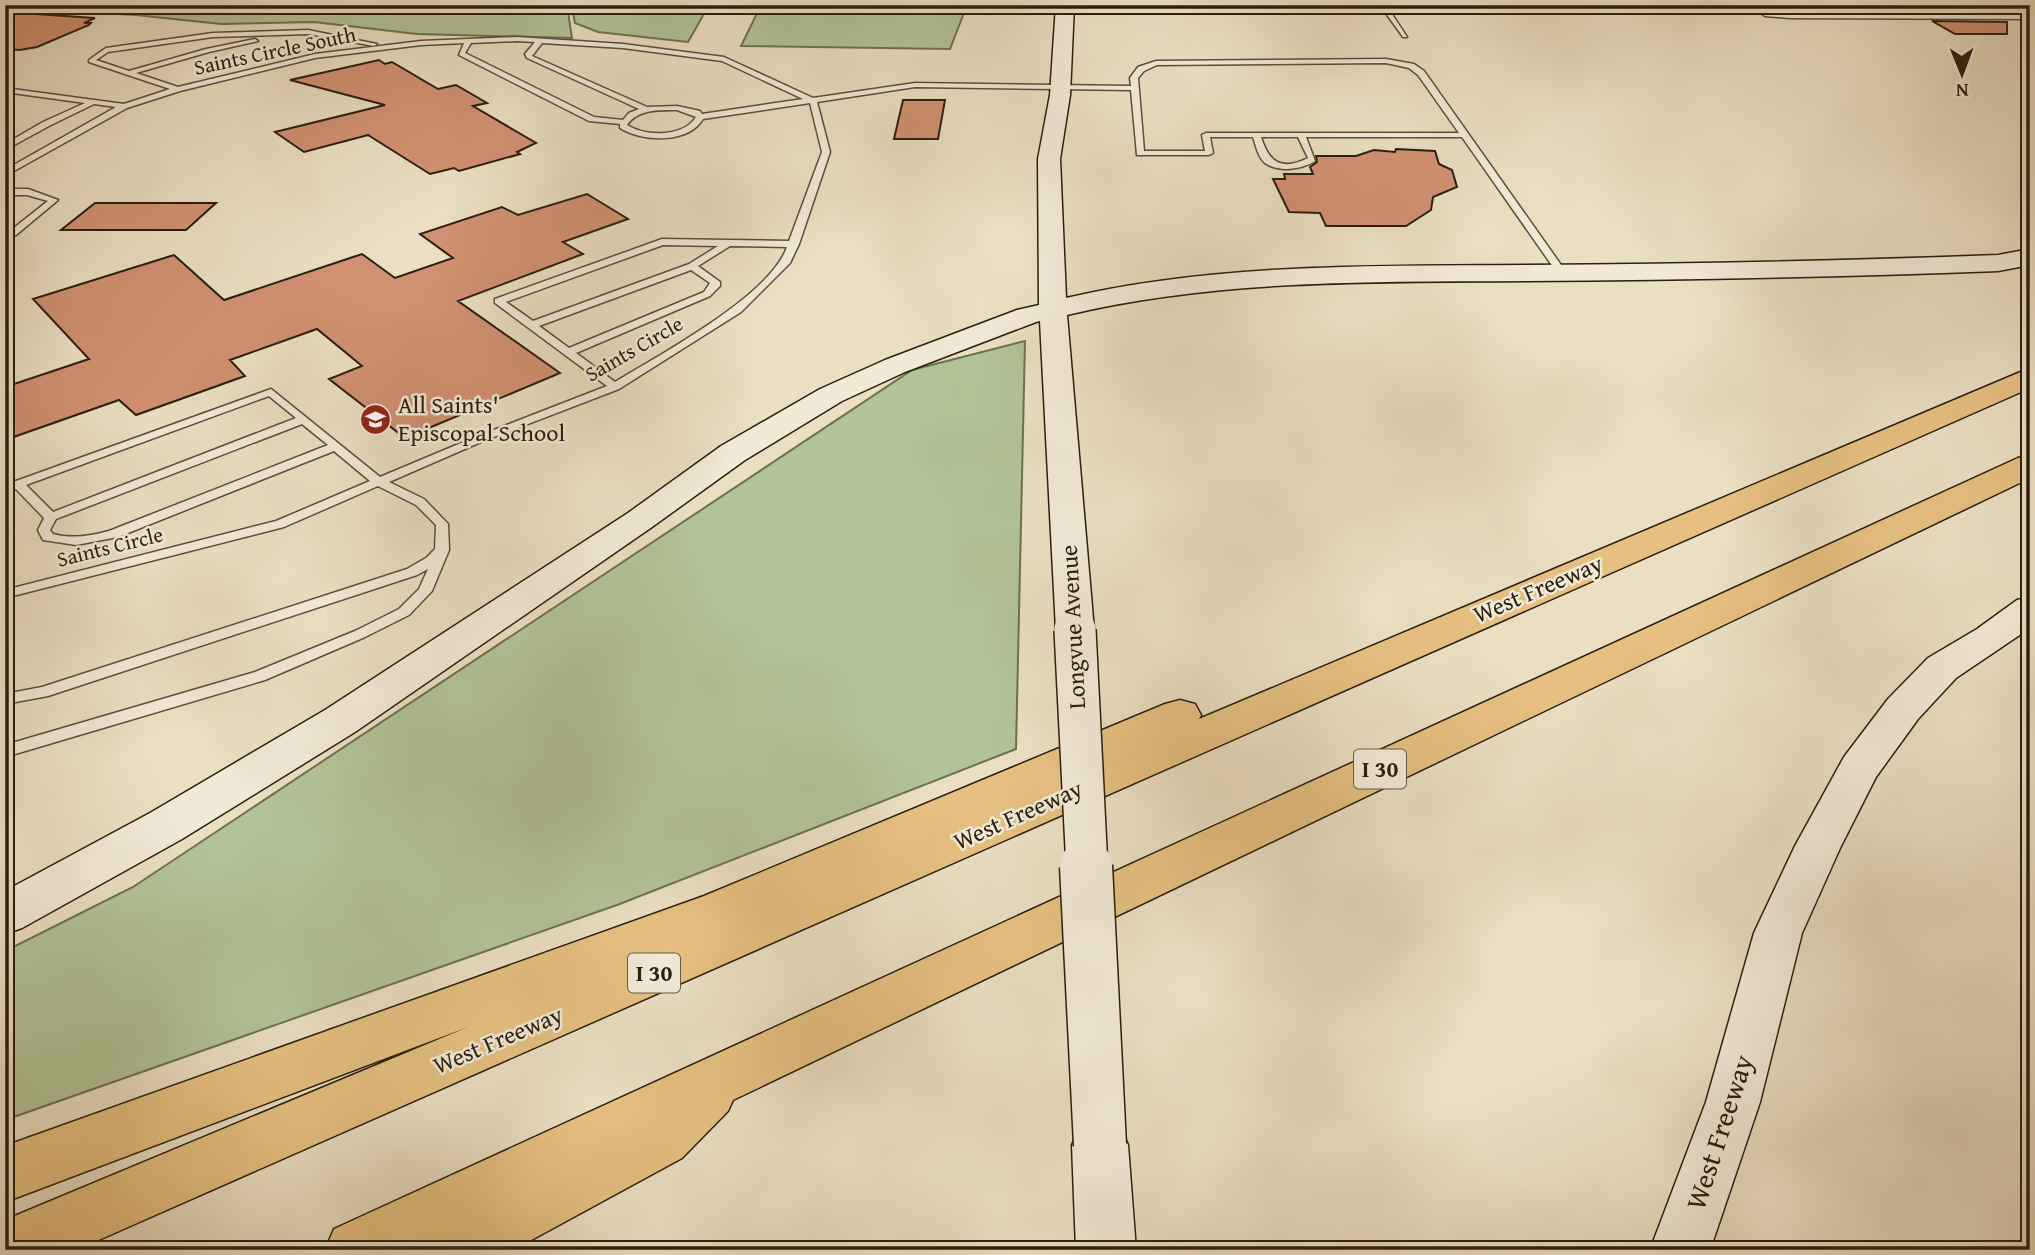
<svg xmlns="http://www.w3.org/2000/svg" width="2035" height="1255" viewBox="0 0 2035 1255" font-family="'Gentium Book Plus',serif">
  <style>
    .green { fill: #b2c397; stroke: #6e7052; stroke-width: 2 }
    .building { fill: #d19172; stroke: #2a1e0e; stroke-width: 2 }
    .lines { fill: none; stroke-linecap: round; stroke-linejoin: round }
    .lane-casing { stroke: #5a4e3b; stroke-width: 3 }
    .street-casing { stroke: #5a4e3b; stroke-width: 3 }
    .secondary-casing { stroke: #2a1e0e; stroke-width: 3 }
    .highway-casing { stroke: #2a1e0e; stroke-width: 3 }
    .lane { fill: #f1ead7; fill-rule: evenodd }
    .street { fill: #f1ead7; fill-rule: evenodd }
    .secondary { fill: #f1ead7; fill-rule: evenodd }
    .highway { fill: #e5c081; fill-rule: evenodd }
    .secondary-bridge-far1-casing { stroke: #2a1e0e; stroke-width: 44; stroke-linecap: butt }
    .secondary-bridge-casing { stroke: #2a1e0e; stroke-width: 55; stroke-linecap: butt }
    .secondary-bridge-far1 { stroke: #f1ead7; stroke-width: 41 }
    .secondary-bridge { stroke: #f1ead7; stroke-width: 52 }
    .labels { text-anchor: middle; stroke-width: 5; stroke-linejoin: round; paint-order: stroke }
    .far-street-label { font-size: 21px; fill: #2a1e0e; stroke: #f1ead7 }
    .shield { fill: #f1ead7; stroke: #665b4a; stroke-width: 2 }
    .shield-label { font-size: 23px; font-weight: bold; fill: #2a1e0e }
    .poi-label { font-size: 24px; fill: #2a1e0e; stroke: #f1ead7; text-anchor: start }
    .street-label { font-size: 24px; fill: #2a1e0e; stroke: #f1ead7 }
    .near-street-label { font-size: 28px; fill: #2a1e0e; stroke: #f1ead7 }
  </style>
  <rect width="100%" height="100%" fill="#eadfc2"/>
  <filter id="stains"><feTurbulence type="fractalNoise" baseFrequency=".00286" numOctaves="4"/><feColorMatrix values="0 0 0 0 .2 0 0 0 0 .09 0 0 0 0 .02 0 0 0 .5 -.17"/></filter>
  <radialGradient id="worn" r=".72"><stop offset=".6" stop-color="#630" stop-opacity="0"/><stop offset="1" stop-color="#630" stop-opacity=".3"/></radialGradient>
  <path class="green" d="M5 5H567L572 38 417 34 314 22 221 24 136 15 5 8Z
    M574 5H709L688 42 598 32 575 23 572 8Z
    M761 5H967L950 49 741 46Z
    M1025 341 1016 749 617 905 5 1120V951L133 887 912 370Z"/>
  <path class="building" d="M1902 5H2007V8H1907Z
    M5 12 95 18 84 23H91L89 25 37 47 20 50 5 49Z
    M1932 21 2007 22V34H1955Z
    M379 60 385 64 392 62 438 89 456 85 487 103 473 106 536 143 517 152 520 154 459 171 454 168 430 174 368 135 304 152 275 132 385 105 290 80Z
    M903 100H945L938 139H894Z
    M1396 149 1435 151 1439 164 1452 170 1457 187 1433 197 1431 210 1406 226H1326L1320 213 1289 212 1273 179H1285L1284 174H1313L1310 167 1317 162 1316 156H1356L1374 150 1395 152Z
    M587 194 628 219 563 242 583 254 458 301 560 373 405 438 329 379 362 366 317 329 230 360 245 376 136 415 119 400 5 440V387L89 359 33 299 174 255 224 300 362 254 395 278 453 258 420 234 502 207 518 215Z
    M95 203H216L186 230H61Z"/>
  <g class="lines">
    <defs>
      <path id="lane" d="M1159 5H1165V6L1162 8Z
        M1380 5H1386L1407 37H1403Z
        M308 30 377 44 374 46 308 34 213 37 108 52 96 60 129 71 206 49 255 39 258 41 209 52 136 73 178 87 315 54 421 41 517 37 623 44 724 57 813 98 915 83 1131 86 1130 78 1138 67 1156 61 1386 59 1414 64 1424 71 1566 272 1558 274 1462 137H1306L1315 161C1302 169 1279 173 1265 163 1258 157 1256 146 1253 137H1210L1213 153 1209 155H1137L1131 90 915 87 817 102 830 152 799 244 790 263 741 312 619 389 481 442 389 482 424 499 448 524 449 550 432 591 409 615 365 637 265 680 5 757V745L255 672 355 631 399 609 419 589 428 569 417 575 48 696 5 704V694L42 687 407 569 426 558 435 549 436 525 416 505 378 486 284 527 5 598V590L276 521 370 481 334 451 118 537 76 545 43 540 38 530 44 518 16 489 5 493V485L271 389 380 477 473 438 607 386 495 303V299L662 239 789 241 822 152 810 103 703 119C688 144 642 142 620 128V124L589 121 459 55 464 43 421 45 315 58 180 91 127 108 5 176V170L116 107 94 104 49 126 5 150V144L43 122 85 103 5 92V88L124 104 170 89 89 62V60L106 48 213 33ZM517 41 535 42 525 54 527 58 639 109 629 113 623 120 594 117 465 53 471 43ZM542 43 623 48 722 61 803 99 702 114 700 111 677 106 647 107 532 56ZM1386 63 1409 68 1418 75 1459 133H1206L1202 135 1205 151H1144L1138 78 1144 71 1157 65ZM677 110 696 117C684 137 646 137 627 125 638 109 659 110 677 110ZM1261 137H1298L1308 158C1282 171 1269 163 1261 137ZM663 245 718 246 689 264 533 321 506 302ZM730 246 787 247C770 296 661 354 615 382L576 353 710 296 720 286V282L698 266ZM691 270 710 283 704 292 569 348 539 326ZM269 396 296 418 53 512 26 485ZM302 424 328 445 109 531C90 536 72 539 53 534L50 530 56 519Z
        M5 189H28L58 200 16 235 5 238V232L10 231 48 201 27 195H5Z"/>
      <path id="street" d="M1751 5 1789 10 2030 11V19L1789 18 1765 16Z"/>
      <path id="secondary" d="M1056 5H1074L1070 95 1060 159 1066 298C1217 263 1372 266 1526 265 1683 264 1841 261 1998 255L2030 249V265L1998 271C1841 277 1684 280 1526 281 1373 282 1217 279 1067 315L1094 630 1089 639 1075 643 1061 639 1056 630 1040 321 1036 322 905 372 842 401 745 460 652 527 355 732 182 839 22 928 5 934V891L150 813 325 710 628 513 721 446 820 389 885 360 1017 310 1039 305 1038 159 1050 95Z
        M2030 597V628L1956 678 1918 719 1876 777 1841 846 1802 933 1760 1102 1710 1250H1650L1706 1102 1754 933 1795 846 1844 757 1888 699 1928 658 1977 629 2017 600Z
        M1100 1118 1120 1126 1128 1145 1136 1250H1076L1072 1145 1080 1126Z"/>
      <path id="highway" d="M2030 368V388L76 1250H5V1220L468 1027 5 1202V1146L704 896 1165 704 1180 700 1195 704 1201 715 1199 719Z
        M2030 455V478L733 1100 728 1111 682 1158 513 1250H325L334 1229 2018 458Z"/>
    </defs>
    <use href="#lane" class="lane-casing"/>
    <use href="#street" class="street-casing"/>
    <use href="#secondary" class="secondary-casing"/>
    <use href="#highway" class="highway-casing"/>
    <use href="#lane" class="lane"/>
    <use href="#street" class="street"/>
    <use href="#secondary" class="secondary"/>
    <use href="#highway" class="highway"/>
    <defs>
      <path id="secondary-bridge-far1" d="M1075 630 1087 868"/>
      <path id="secondary-bridge" d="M1086 866 1100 1145"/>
    </defs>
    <use href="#secondary-bridge-far1" class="secondary-bridge-far1-casing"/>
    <use href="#secondary-bridge" class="secondary-bridge-casing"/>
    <use href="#secondary-bridge-far1" class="secondary-bridge-far1"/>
    <use href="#secondary-bridge" class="secondary-bridge"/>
  </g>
  <defs>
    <symbol id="school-disc" viewBox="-11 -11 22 22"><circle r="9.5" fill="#8f2418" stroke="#f1ead7"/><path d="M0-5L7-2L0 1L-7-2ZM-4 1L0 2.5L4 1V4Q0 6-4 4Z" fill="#fff"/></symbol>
  </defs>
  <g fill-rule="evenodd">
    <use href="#school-disc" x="358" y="402" width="35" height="35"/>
  </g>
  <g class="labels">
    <g class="far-street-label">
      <text transform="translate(275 51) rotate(-12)" y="7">Saints Circle South</text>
      <text transform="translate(634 349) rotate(-30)" y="7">Saints Circle</text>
      <text transform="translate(110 547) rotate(-14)" y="7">Saints Circle</text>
    </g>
    <g class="shield">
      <rect x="1354" y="749.5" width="52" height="39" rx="5"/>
      <rect x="628" y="953.5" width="52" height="39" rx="5"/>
    </g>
    <g class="shield-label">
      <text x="1380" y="777">I 30</text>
      <text x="654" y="981">I 30</text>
    </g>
    <g class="poi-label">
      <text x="398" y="413">All Saints'<tspan x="398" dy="28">Episcopal School</tspan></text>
    </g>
    <g class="street-label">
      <text transform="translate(1538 589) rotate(-23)" y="8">West Freeway</text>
      <text transform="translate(1073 627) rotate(-93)" y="8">Longvue Avenue</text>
      <text transform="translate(1018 815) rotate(-24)" y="8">West Freeway</text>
      <text transform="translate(498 1040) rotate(-23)" y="8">West Freeway</text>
    </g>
    <g class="near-street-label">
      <text transform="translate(1719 1132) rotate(-72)" y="10">West Freeway</text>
    </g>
  </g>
  <rect width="2035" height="1255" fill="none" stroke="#eadfc2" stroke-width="28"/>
  <rect x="7" y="7" width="2021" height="1241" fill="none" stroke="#2a1e0e" stroke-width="3.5"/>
  <rect x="14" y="14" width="2007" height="1227" fill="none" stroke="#2a1e0e" stroke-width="2"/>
  <g transform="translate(1962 74) rotate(179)" stroke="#f1ead7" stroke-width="5" paint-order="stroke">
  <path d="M0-5L12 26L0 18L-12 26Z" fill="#2a1e0e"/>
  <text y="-10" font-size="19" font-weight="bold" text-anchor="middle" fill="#2a1e0e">N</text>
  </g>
  <rect width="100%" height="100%" filter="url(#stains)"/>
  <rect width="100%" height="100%" fill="url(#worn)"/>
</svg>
